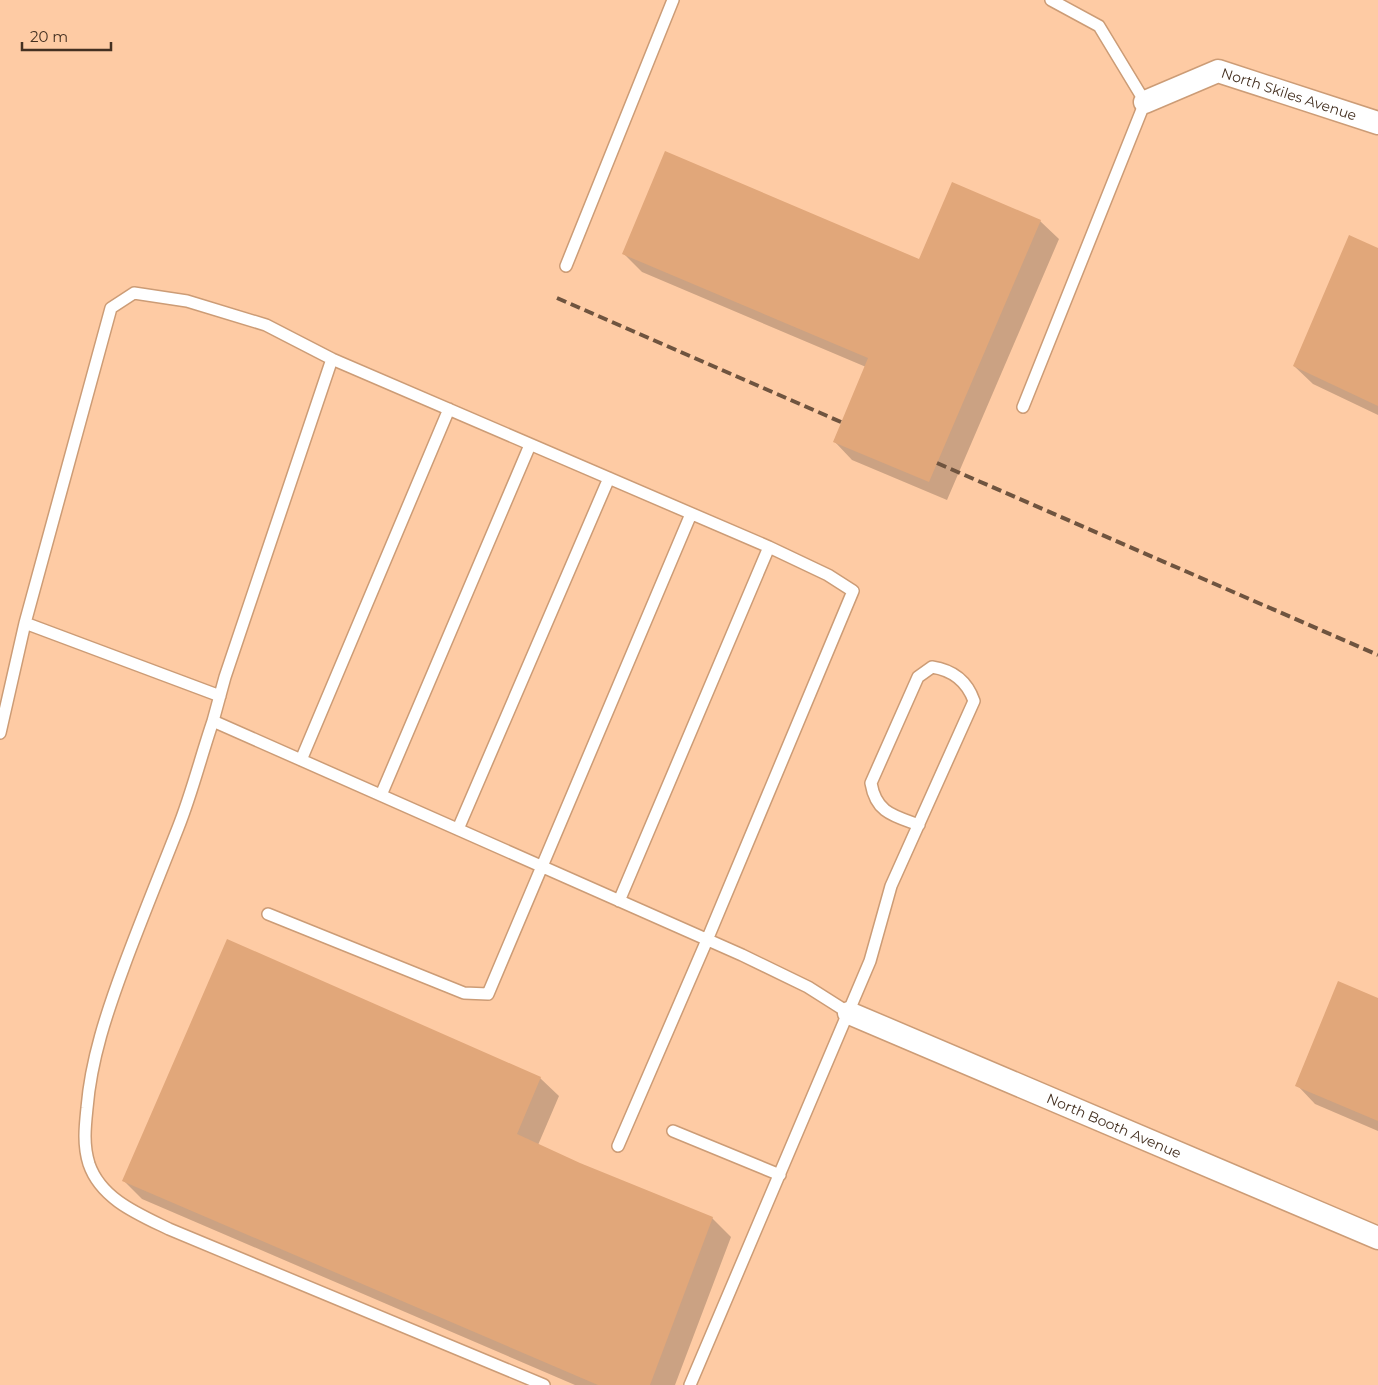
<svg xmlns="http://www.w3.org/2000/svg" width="1378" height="1385" viewBox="0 0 1378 1385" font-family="Montserrat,sans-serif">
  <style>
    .shadow { fill: #0003 }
    .building { fill: #e1a77a }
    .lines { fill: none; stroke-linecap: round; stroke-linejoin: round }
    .lane-casing { stroke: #cc9c76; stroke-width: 14 }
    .street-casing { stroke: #cc9c76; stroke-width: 25 }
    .lane { stroke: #fff; stroke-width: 11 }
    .street { stroke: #fff; stroke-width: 22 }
    .rail { stroke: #6f543f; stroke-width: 4; stroke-dasharray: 10 5; stroke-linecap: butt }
    .labels { text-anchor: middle; stroke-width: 4.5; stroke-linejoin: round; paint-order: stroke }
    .street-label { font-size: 14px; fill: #443021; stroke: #fecba4 }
  </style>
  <rect width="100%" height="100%" fill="#fecba4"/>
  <path class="shadow" d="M1040 221 1059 239 947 500 852 460 834 441 866 367 642 272 623 253 920 260Z
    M1378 250V415L1313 384 1294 366Z
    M1378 999V1131L1315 1104 1297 1085Z
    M540 1078 559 1096 538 1145 580 1164 712 1218 731 1237 675 1385H575L142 1199 124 1181Z"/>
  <path class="building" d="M665 151 919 259 952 182 1041 220 929 482 833 442 868 358 622 254Z
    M1349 235 1378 248V406L1293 366Z
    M227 939 541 1077 517 1134 580 1163 713 1217 650 1385H598L122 1181Z
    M1338 981 1378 998V1121L1295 1086Z"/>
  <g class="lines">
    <defs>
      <path id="lane" d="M566 266 673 0
        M332 359 769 547 619 901
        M1023 407 1145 102 1099 26 1051 0
        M220 696 25 623 111 308 134 293 187 301 266 325 332 359 225 677 213 721 742 955 808 987 849 1013
        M213 721C201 756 192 793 178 828 160 874 141 920 124 966 107 1012 91 1059 87 1108 85 1127 83 1145 89 1164 101 1199 138 1214 169 1229L544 1385
        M0 733 25 623
        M301 760 449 409
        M381 795 530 445
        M458 829 609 478
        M268 914 464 993 488 994 691 514
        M673 1131 780 1175
        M618 1146 707 940 853 591 828 575 769 547
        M690 1385 870 961 891 886 974 701C967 681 952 670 932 667L918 677 871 783C876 813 894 816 919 825"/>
      <g id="street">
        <path id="s1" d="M1145 102 1218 71 1378 123"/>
        <path id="s2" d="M849 1013 1378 1238"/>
      </g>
    </defs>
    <use href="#lane" class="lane-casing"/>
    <use href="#street" class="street-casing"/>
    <use href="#lane" class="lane"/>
    <use href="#street" class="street"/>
    <path class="rail" d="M557 298 841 422
      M937 463 1378 655"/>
  </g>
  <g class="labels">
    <g class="street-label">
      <text dy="5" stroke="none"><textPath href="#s1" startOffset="154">North Skiles Avenue</textPath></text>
      <text dy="5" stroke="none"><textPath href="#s2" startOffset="288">North Booth Avenue</textPath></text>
    </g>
  </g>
  <path d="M22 42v8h89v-8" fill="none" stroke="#443021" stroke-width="2.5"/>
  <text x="30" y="42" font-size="15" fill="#443021" stroke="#fecba4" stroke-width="4" paint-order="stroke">20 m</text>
</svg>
